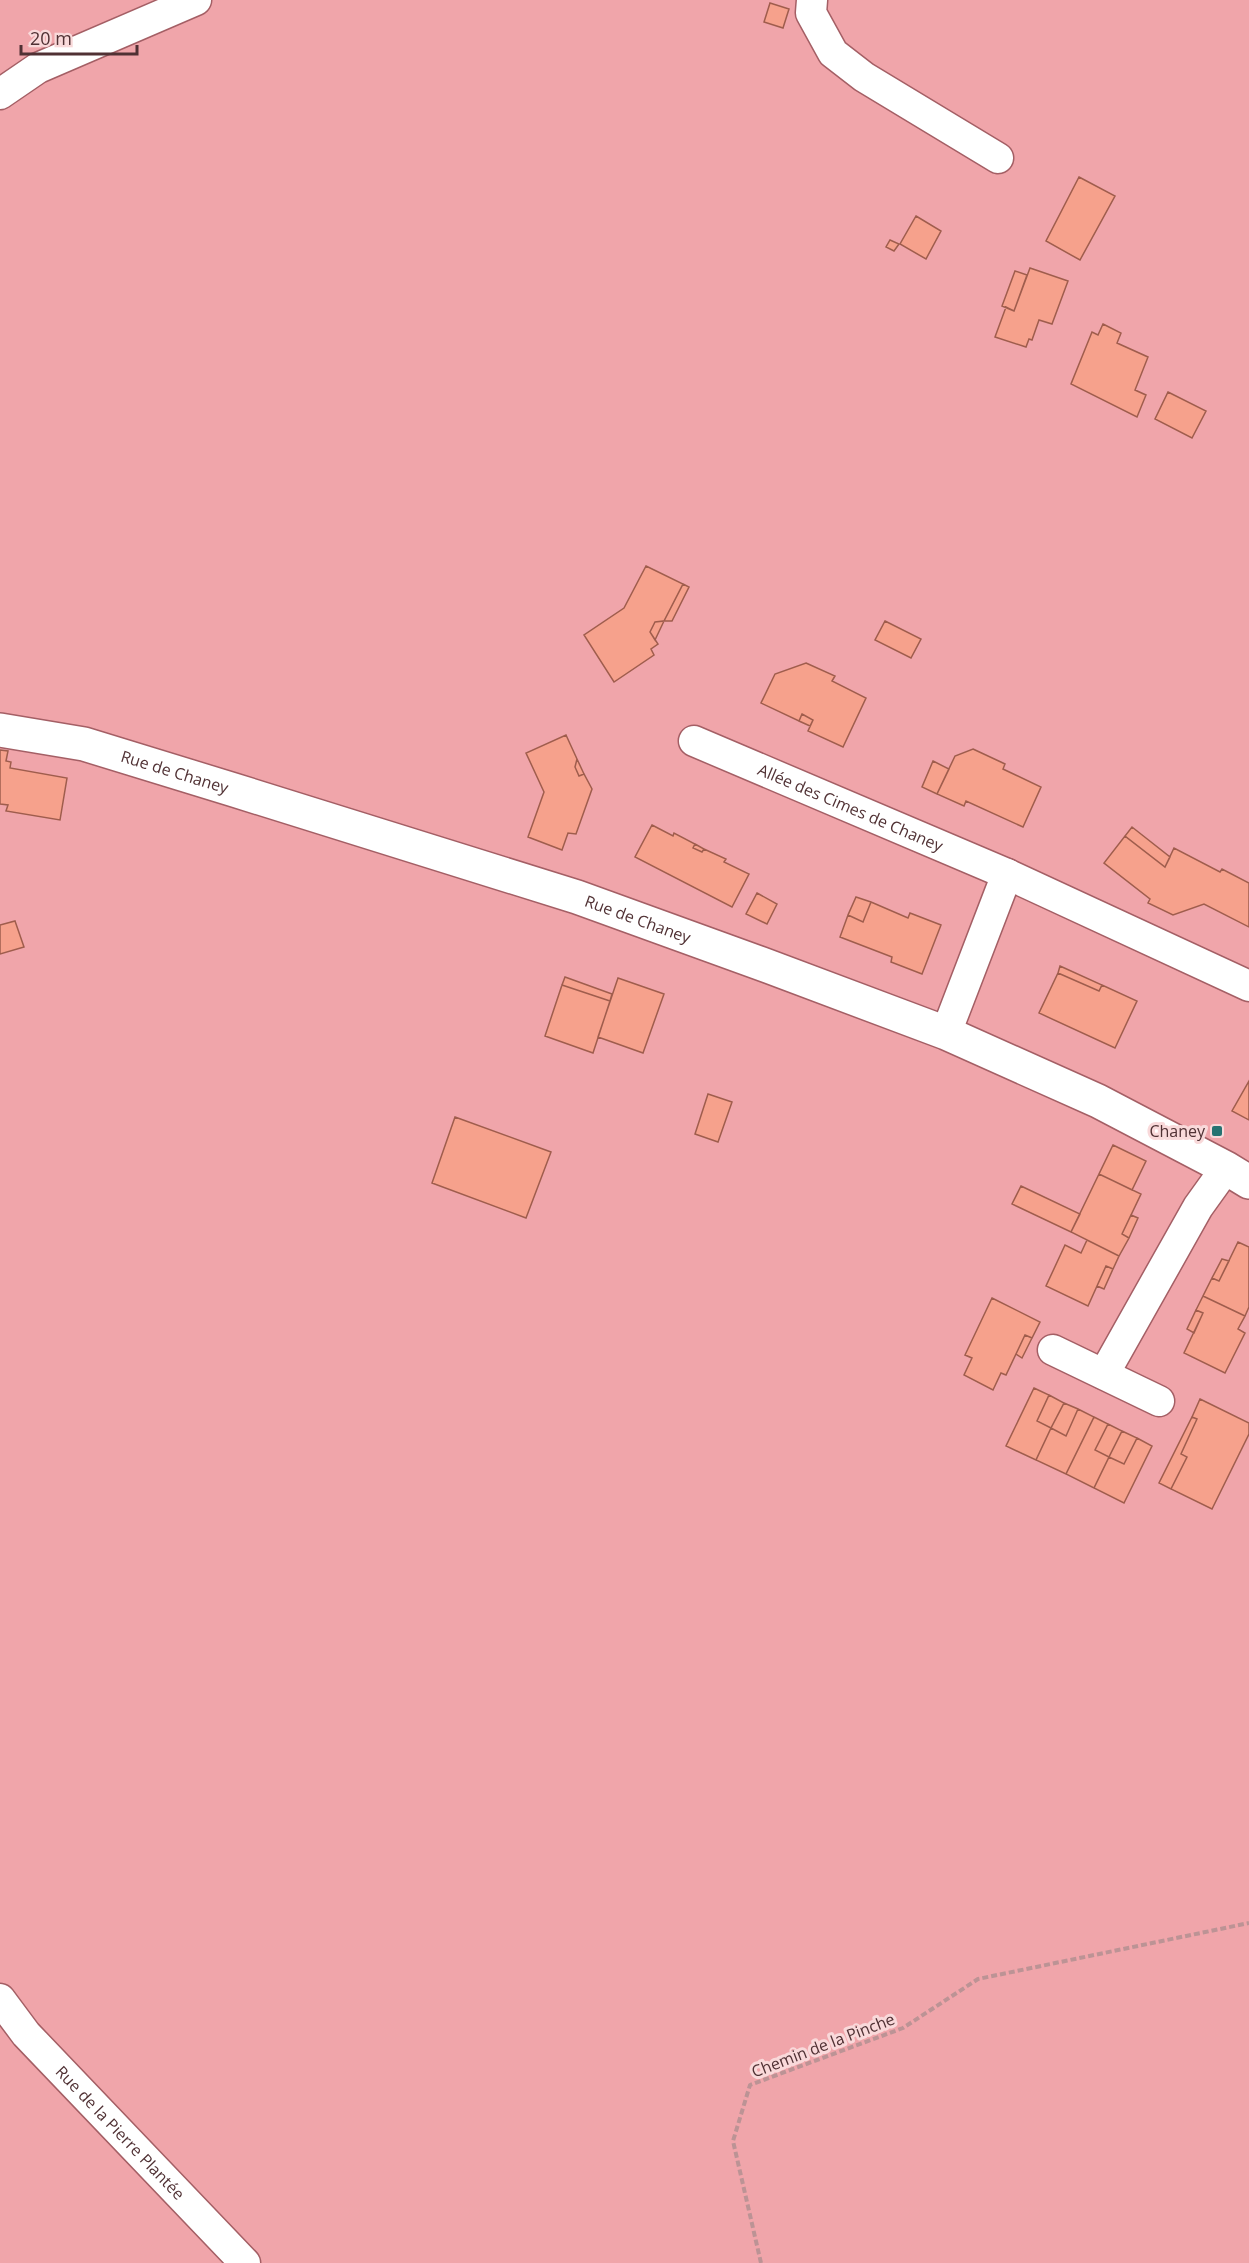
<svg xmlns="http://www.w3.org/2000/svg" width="1249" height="2263" viewBox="0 0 1249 2263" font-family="'Open Sans',sans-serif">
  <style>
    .green { fill: #f0a5aa }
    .building { fill: #f6a18c; stroke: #9f5d4d; stroke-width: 1.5 }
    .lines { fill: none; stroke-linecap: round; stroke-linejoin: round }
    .street-casing { stroke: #a45f65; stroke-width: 33 }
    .secondary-casing { stroke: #a45f65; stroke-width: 36 }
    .path { stroke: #bc9395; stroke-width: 4; stroke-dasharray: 6 3; stroke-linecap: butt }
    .street { stroke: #fff; stroke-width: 30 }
    .secondary { stroke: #fff; stroke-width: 33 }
    .poi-dot { fill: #277271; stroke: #f9d9da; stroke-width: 2 }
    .labels { text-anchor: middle; stroke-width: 6; stroke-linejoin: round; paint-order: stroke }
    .street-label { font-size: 16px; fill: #503134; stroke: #f9d9da }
    .poi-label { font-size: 16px; fill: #503134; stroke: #f9d9da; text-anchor: end }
  </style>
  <rect width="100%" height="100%" fill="#f6c7c9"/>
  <path class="green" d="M0 0H1249V2263H0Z"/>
  <path class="building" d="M770 3 789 9 783 28 764 22Z
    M1079 177 1115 196 1080 260 1046 241Z
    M916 216 941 231 926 259 900 244Z
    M890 240 899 244 894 251 886 247Z
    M1030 268 1068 281 1052 324 1039 320 1032 340 1029 339 1026 347 995 337 1006 307 1014 311Z
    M1015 271 1027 275 1014 311 1002 306Z
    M1103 324 1121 333 1117 343 1148 357 1135 390 1146 395 1137 417 1071 384 1092 332 1098 335Z
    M1168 392 1206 411 1192 438 1155 419Z
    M646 566 683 584 664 621 655 622 650 632 658 644 651 649 654 655 614 682 584 635 624 608Z
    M683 584 689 587 672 621H664Z
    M664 621 655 640 650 632 655 622Z
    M885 621 921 639 911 658 875 640Z
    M806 663 835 676 832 681 866 698 843 747 808 731 813 720 802 714 799 721 761 703 775 674Z
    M802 714 813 720 810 726 799 721Z
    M566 735 577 759 575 767 579 776 584 774 592 789 576 834 568 833 562 850 528 837 544 792 526 753Z
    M973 749 1005 764 1003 769 1041 787 1023 827 966 801 964 806 937 794 955 756Z
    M0 750 8 751 6 761 11 762 10 768 67 778 60 820 6 811 8 805 0 804Z
    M577 759 584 774 579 776 575 767Z
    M933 761 949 769 937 794 922 787Z
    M652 825 673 836 674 833 695 844 693 848 702 852 704 849 726 859 724 862 749 874 732 907 635 857Z
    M1132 827 1170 857 1165 867 1125 836Z
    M1125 836 1165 867 1174 848 1220 872 1222 869 1249 883V927L1204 904 1173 915 1148 903 1150 899 1104 863Z
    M695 844 704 849 702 852 693 848Z
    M757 893 777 904 767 924 746 914Z
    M856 897 871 902 863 922 848 915Z
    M871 902 908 918 910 913 941 925 922 974 891 962 892 957 840 937 848 915 863 922Z
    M15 921 24 947 0 954V925Z
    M1060 966 1102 985 1099 991 1058 973Z
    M1058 973 1099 991 1102 985 1137 1001 1115 1048 1039 1013Z
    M565 977 612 994 610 1001 562 985Z
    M618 978 664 994 643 1053 598 1037Z
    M562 985 610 1001 593 1053 545 1036Z
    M1249 1081V1120L1232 1111Z
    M708 1094 732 1102 718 1142 695 1134Z
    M455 1117 551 1152 526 1218 432 1183Z
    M1113 1145 1146 1161 1132 1190 1099 1174Z
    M1099 1174 1141 1194 1122 1234 1129 1238 1119 1256 1071 1232Z
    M1021 1186 1080 1214 1071 1232 1012 1204Z
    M1131 1215 1138 1218 1129 1238 1122 1234Z
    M1087 1240 1119 1256 1113 1269 1106 1266 1088 1306 1046 1286 1065 1245 1081 1253Z
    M1238 1242 1249 1247V1307L1245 1316 1203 1296 1212 1278 1219 1281Z
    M1222 1259 1229 1261 1219 1281 1212 1278Z
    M1106 1266 1113 1269 1104 1289 1097 1286Z
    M1203 1296 1245 1316 1238 1329 1245 1333 1225 1373 1184 1353 1203 1313 1196 1310Z
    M992 1298 1040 1322 1032 1338 1025 1335 1006 1375 1001 1373 993 1390 964 1375 972 1358 965 1355Z
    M1196 1310 1203 1313 1194 1333 1187 1329Z
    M1025 1335 1032 1338 1022 1358 1016 1354Z
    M1034 1388 1049 1395 1037 1421 1051 1428 1036 1460 1006 1446Z
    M1049 1395 1064 1403 1051 1428 1037 1421Z
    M1200 1399 1249 1423V1434L1212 1509 1171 1489 1187 1457 1181 1454 1197 1419 1192 1417Z
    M1064 1403 1078 1409 1066 1436 1051 1428Z
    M1078 1409 1094 1417 1066 1474 1036 1460 1051 1428 1066 1436Z
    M1094 1417 1108 1424 1095 1450 1109 1457 1094 1488 1066 1474Z
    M1192 1417 1197 1419 1181 1454 1187 1457 1171 1489 1159 1483Z
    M1108 1424 1122 1431 1109 1457 1095 1450Z
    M1122 1431 1137 1438 1124 1464 1109 1457Z
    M1137 1438 1152 1446 1124 1503 1094 1488 1109 1457 1124 1464Z"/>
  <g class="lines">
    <defs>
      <g id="street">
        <path d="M812 0 811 13 833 53 864 77 998 158"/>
        <path d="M0 94 38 68 196 0"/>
        <path id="s1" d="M694 741 1007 874 1249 986"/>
        <path d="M946 1033 1007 874"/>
        <path d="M1053 1350 1159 1401"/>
        <path d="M1104 1374 1198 1207 1226 1168"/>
        <path id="s2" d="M0 1999 26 2034 245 2263"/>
      </g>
      <g id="secondary">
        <path id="s3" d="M0 730 84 744 234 790 577 897 762 964 946 1033 1098 1101 1226 1168 1249 1182"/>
      </g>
    </defs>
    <use href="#street" class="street-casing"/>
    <use href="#secondary" class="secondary-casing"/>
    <path class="path" d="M761 2263 733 2141 750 2085 903 2028 978 1979 1249 1923"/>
    <use href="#street" class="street"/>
    <use href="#secondary" class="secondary"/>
  </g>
  <rect class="poi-dot" x="1211" y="1125" width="12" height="12" rx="3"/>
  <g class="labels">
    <g class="street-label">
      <text dy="6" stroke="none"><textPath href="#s3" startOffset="180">Rue de Chaney</textPath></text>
      <text dy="6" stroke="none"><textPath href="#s1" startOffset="170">Allée des Cimes de Chaney</textPath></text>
      <text dy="6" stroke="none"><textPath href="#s3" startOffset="666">Rue de Chaney</textPath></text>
      <text transform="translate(823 2045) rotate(-21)" y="6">Chemin de la Pinche</text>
      <text dy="6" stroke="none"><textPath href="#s2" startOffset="180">Rue de la Pierre Plantée</textPath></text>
    </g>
    <g class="poi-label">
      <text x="1205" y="1137">Chaney</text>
    </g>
  </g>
  <path d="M21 45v9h116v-9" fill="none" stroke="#503134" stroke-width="3"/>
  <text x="30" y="45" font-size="18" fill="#503134" stroke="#f9d9da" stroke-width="4.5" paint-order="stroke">20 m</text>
</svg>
